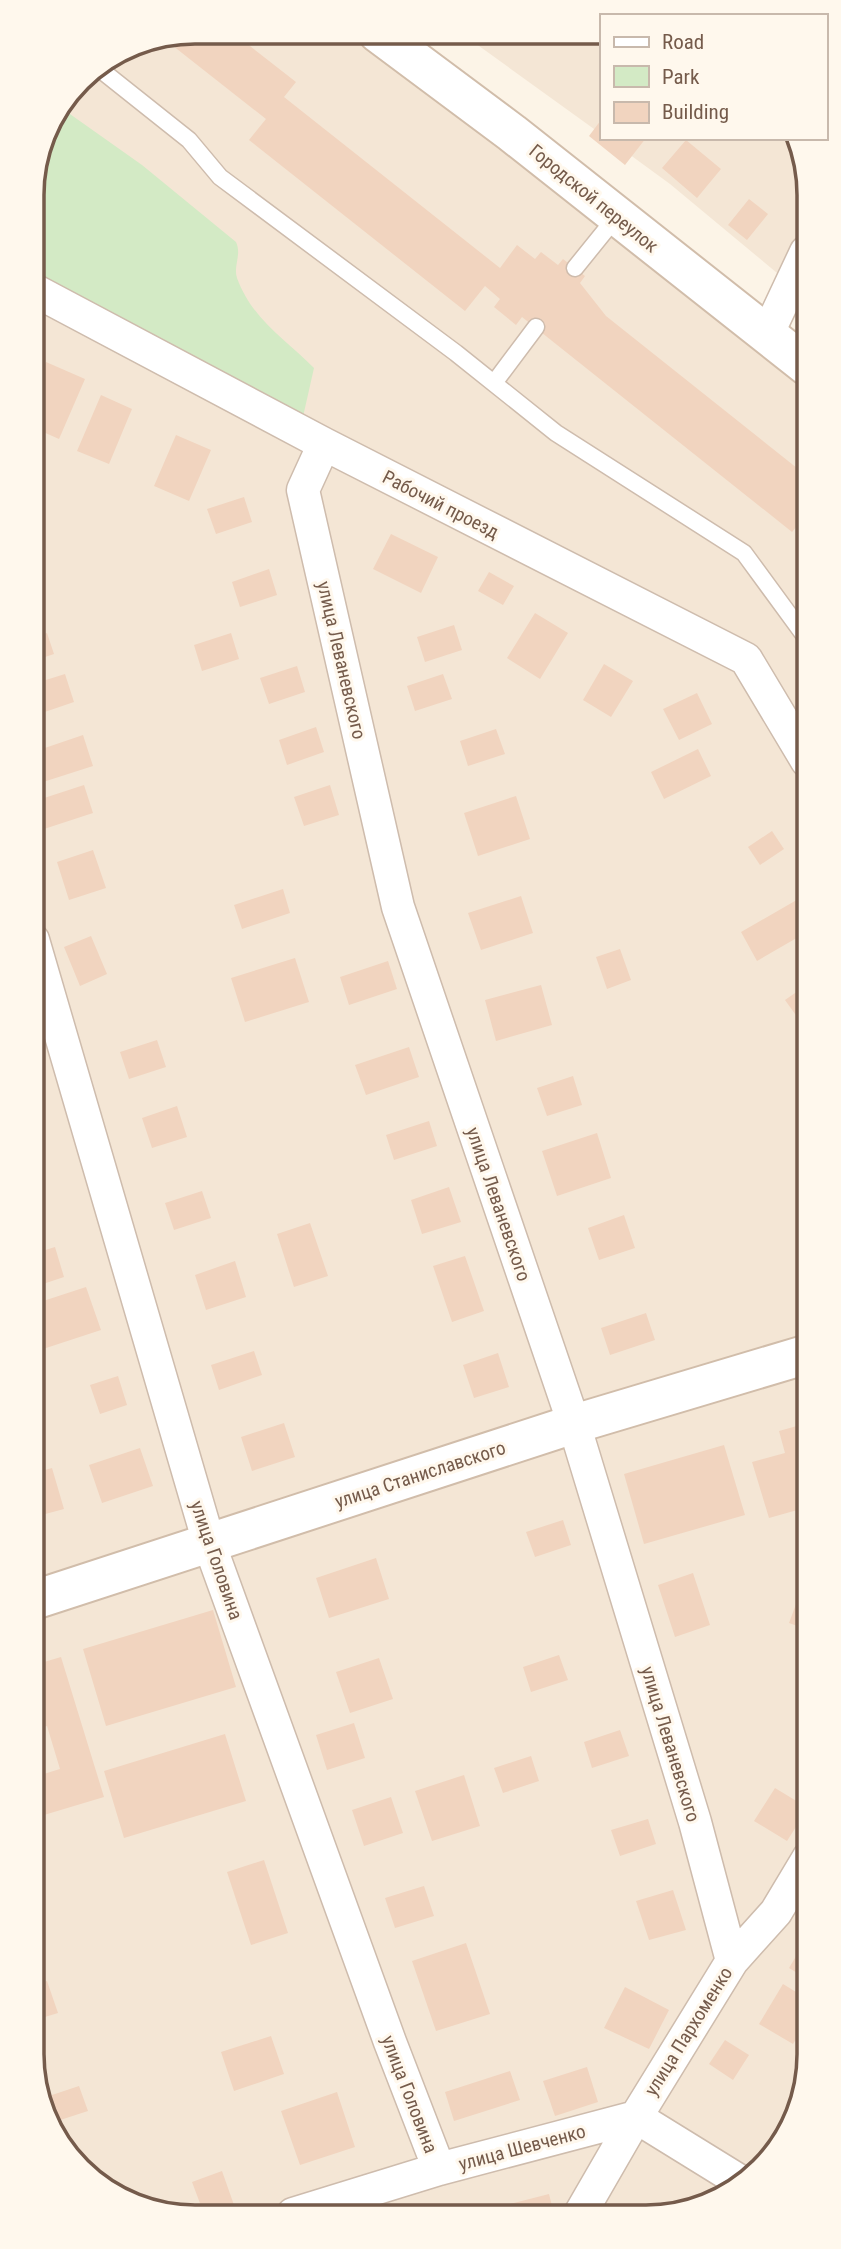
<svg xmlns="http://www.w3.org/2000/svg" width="841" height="2249" viewBox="0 0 841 2249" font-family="'Roboto Condensed',sans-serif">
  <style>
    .residential { fill: #f4e6d5 }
    .green { fill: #d3eac5 }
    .building { fill: #f1d4bf }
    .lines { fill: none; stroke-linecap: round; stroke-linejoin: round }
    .lane-casing { stroke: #cebcad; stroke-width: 19 }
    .street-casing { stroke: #cebcad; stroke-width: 35 }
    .secondary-casing { stroke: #d1bdaa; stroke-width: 42 }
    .lane { stroke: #fff; stroke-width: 16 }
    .street { stroke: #fff; stroke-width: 32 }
    .secondary { stroke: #fff; stroke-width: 38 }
    .labels { text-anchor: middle; stroke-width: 6; stroke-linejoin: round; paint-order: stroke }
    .street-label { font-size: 19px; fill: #755b4b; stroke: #fff8ed }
    .rim { fill: none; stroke: #755b4b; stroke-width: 3.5 }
  </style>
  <rect width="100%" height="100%" fill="#fcf4e7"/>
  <path class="residential" d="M194 32 359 33 733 321 807 386 809 2065 769 2162 679 2214H163L80 2170 35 2087 32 183 48 122 87 72 132 44Z
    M461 33 601 34V134Z
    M607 138H793L806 162V297L670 184Z"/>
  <path class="green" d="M60 107 142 165 236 242C242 255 233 266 237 278 252 319 284 338 314 368L300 430 32 288C32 230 22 156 60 107Z"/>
  <path class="building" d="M194 32H232L296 82 284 97 500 268 517 245 535 259 541 252 558 265 563 259 585 276 580 283 606 316 807 476V514L792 532 522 317 516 325 494 307 500 299 485 286 465 311 249 140 266 119 163 38Z
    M494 33 517 34 498 42Z
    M601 120V138H646L625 165 589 136Z
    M686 140 721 169 697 198 662 168Z
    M749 199 768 214 747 240 728 225Z
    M46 362 85 379 59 439 32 427V393Z
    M101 395 132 409 109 464 77 451Z
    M176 435 211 450 189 501 154 486Z
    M244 497 252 522 216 534 207 509Z
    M391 534 438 557 421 593 373 569Z
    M269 569 277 595 240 607 232 582Z
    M489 572 514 586 503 605 478 591Z
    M535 613 568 633 540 679 507 658Z
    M454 625 462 650 425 662 417 637Z
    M47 633 54 654 33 661V638Z
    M231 633 239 659 202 671 194 645Z
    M604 664 633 681 611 717 583 700Z
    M297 666 305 692 269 704 260 678Z
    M65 674 74 702 33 716V684Z
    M443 674 452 699 415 711 407 686Z
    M697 693 712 724 679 740 663 709Z
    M316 727 324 752 287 765 279 740Z
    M496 729 505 754 468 766 460 741Z
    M83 735 93 766 40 783 33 752Z
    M698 749 711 776 664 799 651 772Z
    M84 785 93 813 44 829 35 801Z
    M330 785 339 815 304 826 294 797Z
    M516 796 530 839 478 856 464 813Z
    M772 831 784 849 760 865 748 847Z
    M93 850 106 888 69 900 57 862Z
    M283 889 290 913 242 929 234 905Z
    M807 894V932L757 961 741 932Z
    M521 896 533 933 481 950 468 913Z
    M91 936 107 974 80 986 64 947Z
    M620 949 631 980 607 989 596 957Z
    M295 958 309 1002 245 1022 231 978Z
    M388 961 397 989 349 1005 340 977Z
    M808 984V1032L785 1000Z
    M541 985 552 1025 496 1041 485 1000Z
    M157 1040 166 1067 129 1079 120 1052Z
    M409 1047 419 1077 366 1095 355 1065Z
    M573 1076 582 1105 547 1116 537 1088Z
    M177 1106 187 1137 152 1148 142 1118Z
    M429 1121 437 1146 394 1160 386 1135Z
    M597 1133 611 1178 557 1196 542 1151Z
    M33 1146 43 1173 33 1176Z
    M449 1187 461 1222 422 1234 411 1200Z
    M202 1191 211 1218 174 1230 165 1203Z
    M624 1215 635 1248 599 1260 588 1228Z
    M310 1223 328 1276 294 1287 277 1234Z
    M55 1247 64 1277 34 1287 33 1254Z
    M465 1256 484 1311 452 1322 433 1266Z
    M235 1261 246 1297 206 1310 195 1275Z
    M86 1287 101 1330 43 1349 34 1319V1304Z
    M646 1313 655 1340 610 1355 601 1328Z
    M254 1351 262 1375 219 1390 211 1365Z
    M498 1353 509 1387 474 1398 463 1365Z
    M118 1376 127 1405 100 1414 90 1385Z
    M284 1423 295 1457 252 1471 241 1437Z
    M804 1424 808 1438V1507L769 1518 752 1462 785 1453 779 1431Z
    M724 1445 745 1515 644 1544 624 1474Z
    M140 1448 153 1486 102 1503 89 1465Z
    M52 1468 64 1509 34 1517V1473Z
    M563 1520 571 1545 535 1557 526 1532Z
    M376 1558 389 1599 329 1618 316 1578Z
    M808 1572 809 1630 789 1623Z
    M693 1573 710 1625 675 1637 658 1585Z
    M213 1610 236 1687 106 1726 83 1649Z
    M559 1655 568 1680 531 1692 523 1667Z
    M61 1657 104 1797 34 1818V1777L60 1769 47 1726 34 1730V1665Z
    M379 1658 393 1699 350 1713 336 1672Z
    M354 1723 365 1758 327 1770 316 1735Z
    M620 1730 629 1756 592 1768 584 1742Z
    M225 1734 246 1801 124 1838 104 1771Z
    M531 1756 539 1781 503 1793 494 1768Z
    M464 1775 480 1826 432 1841 415 1791Z
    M775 1788 808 1808 787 1841 754 1821Z
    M391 1797 403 1833 364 1846 352 1810Z
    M648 1819 656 1844 620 1856 611 1830Z
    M264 1860 288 1933 251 1945 227 1872Z
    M424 1886 434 1916 395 1928 385 1898Z
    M673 1890 686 1930 649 1940 636 1901Z
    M34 1910 45 1940 35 1944 34 1922Z
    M807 1938 809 1940V1980L789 1968Z
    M466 1943 490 2014 436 2031 412 1961Z
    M47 1981 58 2013 35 2020V1985Z
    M783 1984 809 2000V2018L793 2044 759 2024Z
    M625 1987 669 2010 649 2049 604 2028Z
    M271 2036 284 2074 234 2091 221 2052Z
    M725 2040 749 2055 733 2080 709 2064Z
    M587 2067 598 2102 555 2116 543 2081Z
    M510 2071 520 2100 454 2121 445 2092Z
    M79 2086 88 2111 54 2122 43 2098Z
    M337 2092 355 2147 300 2165 281 2111Z
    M222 2171 234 2205 204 2214 192 2182Z
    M549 2194 554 2214H512L510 2204Z"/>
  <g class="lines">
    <defs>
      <path id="lane" d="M96 66 189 140 220 177 456 353 556 433 744 553 807 639
        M575 268 617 216
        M494 383 536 327"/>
      <path id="street" d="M32 289 324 444 746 659 807 761
        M767 335 806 252
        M324 444 303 490 398 907 574 1424 695 1822 732 1961
        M33 940 209 1543 390 2042 439 2169
        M293 2214 439 2169 636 2117 738 2180
        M580 2214 636 2117 732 1961 776 1912 809 1857"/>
      <path id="secondary" d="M378 33 512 133 807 366
        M34 1600 574 1424 808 1354"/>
    </defs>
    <use href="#lane" class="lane-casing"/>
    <use href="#street" class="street-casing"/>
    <use href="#secondary" class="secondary-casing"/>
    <use href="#lane" class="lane"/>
    <use href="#street" class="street"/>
    <use href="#secondary" class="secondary"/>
  </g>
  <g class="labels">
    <g class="street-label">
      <text transform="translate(594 198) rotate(39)" y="7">Городской переулок</text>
      <text transform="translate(441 504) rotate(27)" y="7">Рабочий проезд</text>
      <text transform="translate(342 660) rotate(77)" y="7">улица Леваневского</text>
      <text transform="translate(499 1204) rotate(71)" y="7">улица Леваневского</text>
      <text transform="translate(420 1474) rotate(-18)" y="7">улица Станиславского</text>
      <text transform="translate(217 1560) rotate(71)" y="7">улица Головина</text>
      <text transform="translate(671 1744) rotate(73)" y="7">улица Леваневского</text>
      <text transform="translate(688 2031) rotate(-58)" y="7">улица Пархоменко</text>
      <text transform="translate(410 2094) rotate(69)" y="7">улица Головина</text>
      <text transform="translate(522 2147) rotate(-15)" y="7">улица Шевченко</text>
    </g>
  </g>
  <path d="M0 0H841V2249H0ZM195 44H646A151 151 0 0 1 797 195V2054A151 151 0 0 1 646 2205H195A151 151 0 0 1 44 2054V195A151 151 0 0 1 195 44Z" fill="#fff8ed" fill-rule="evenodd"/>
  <path class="rim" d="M195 44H646A151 151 0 0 1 797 195V2054A151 151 0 0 1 646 2205H195A151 151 0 0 1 44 2054V195A151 151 0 0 1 195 44Z"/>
  <rect x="600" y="14" width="228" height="126" fill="#fff8ed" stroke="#c8b9ac" stroke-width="2"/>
  <rect x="614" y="37" width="35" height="10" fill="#ffffff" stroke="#c8b9ac" stroke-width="2"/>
  <text x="662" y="49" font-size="21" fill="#755b4b">Road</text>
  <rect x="614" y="66" width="35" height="21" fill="#d3eac5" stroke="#c8b9ac" stroke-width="2"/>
  <text x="662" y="84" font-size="21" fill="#755b4b">Park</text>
  <rect x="614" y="102" width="35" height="21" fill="#f1d4bf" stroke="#c8b9ac" stroke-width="2"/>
  <text x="662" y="119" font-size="21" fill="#755b4b">Building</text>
</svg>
